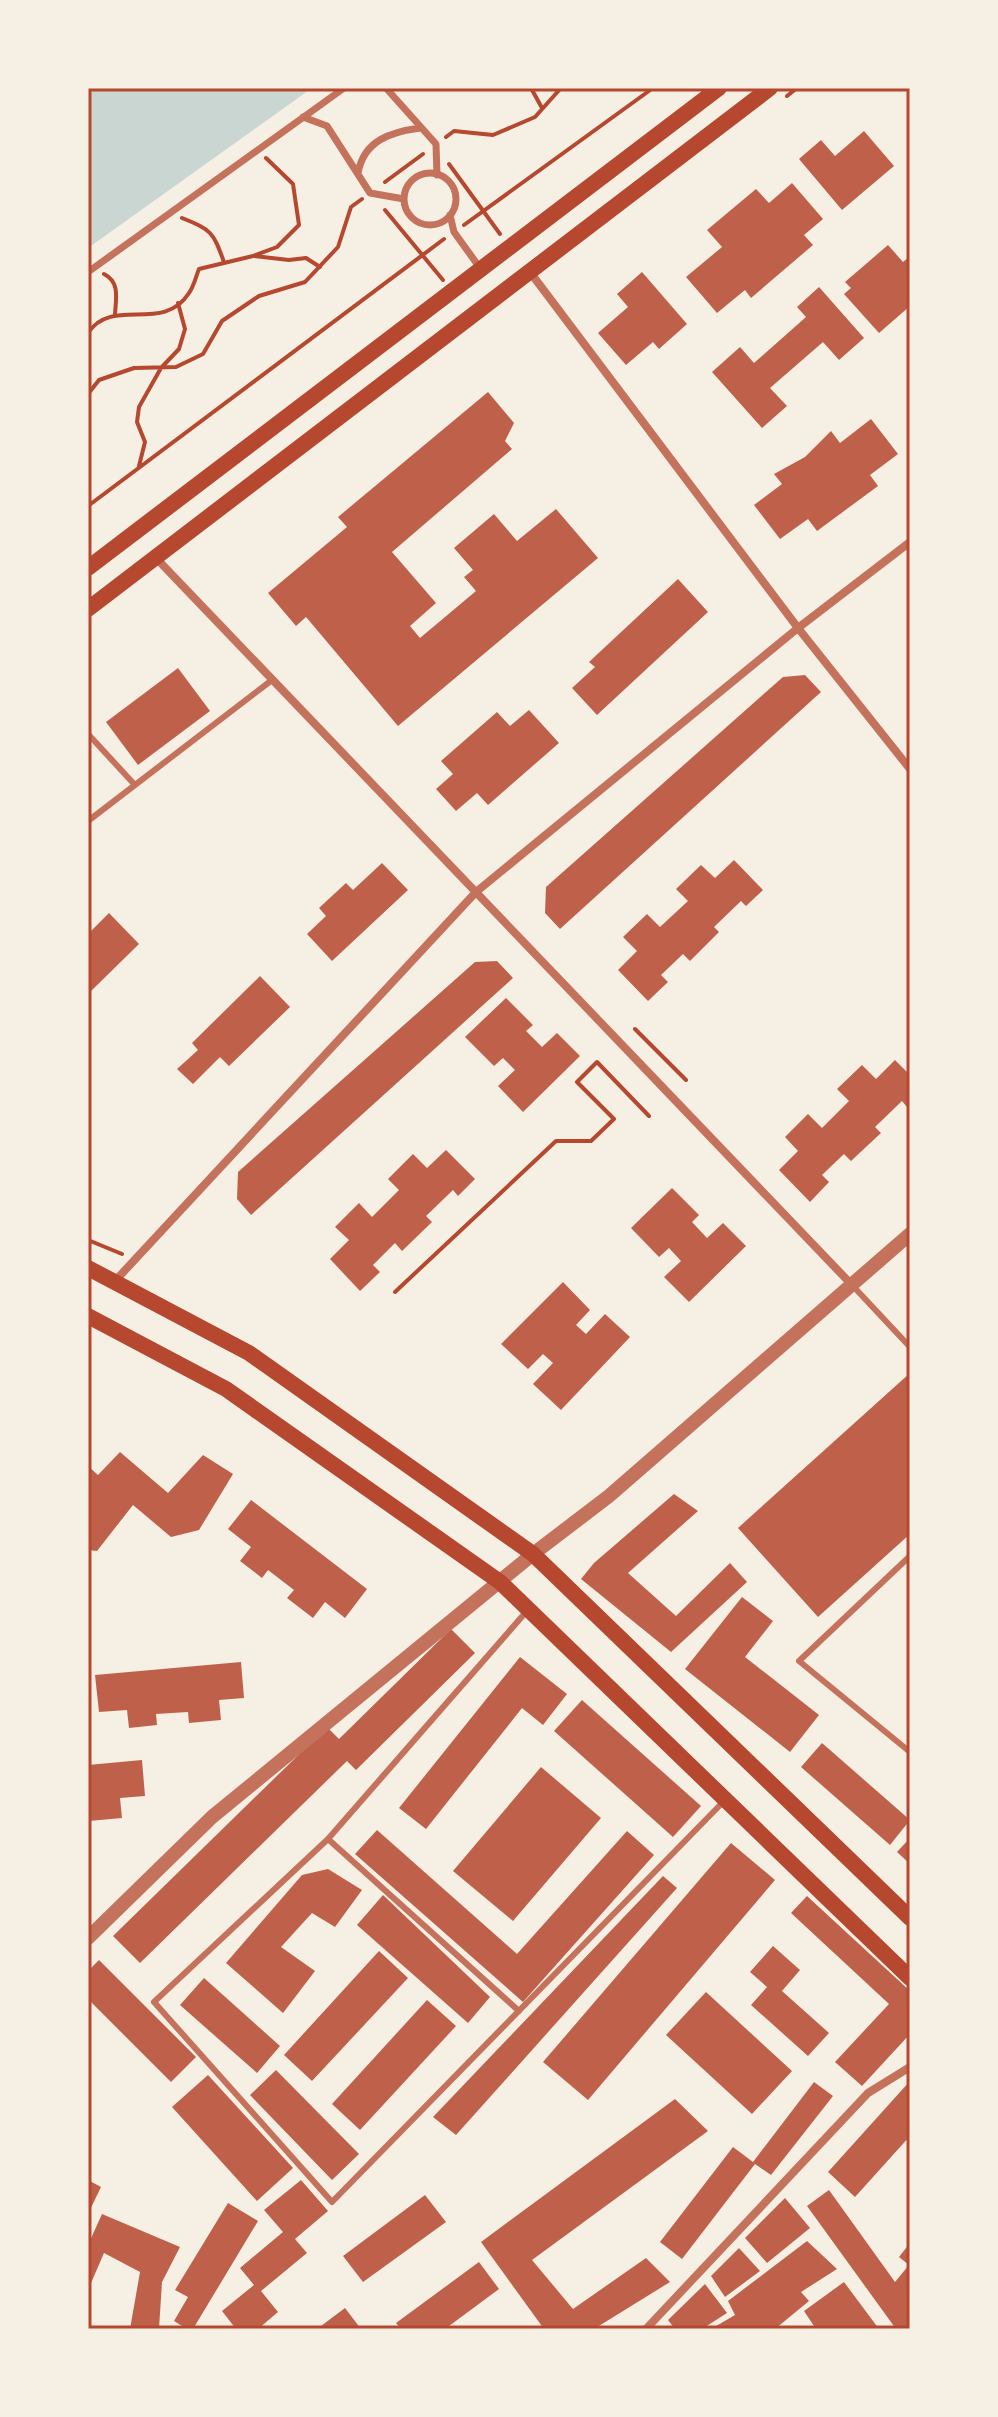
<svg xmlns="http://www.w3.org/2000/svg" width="998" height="2417" viewBox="0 0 998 2417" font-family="Barlow,sans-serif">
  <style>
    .water { fill: #c9d6d2 }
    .building { fill: #bf614a }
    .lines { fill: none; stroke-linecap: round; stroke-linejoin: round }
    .path { stroke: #b5482f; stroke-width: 4 }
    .service { stroke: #c5725c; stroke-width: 6 }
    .pedestrian { stroke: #c5725c; stroke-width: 7 }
    .minor { stroke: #c5725c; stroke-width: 8 }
    .tertiary { stroke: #c5725c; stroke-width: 14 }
    .secondary { stroke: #b5482f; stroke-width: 16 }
    .neatline { fill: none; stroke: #b5482f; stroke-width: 3 }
  </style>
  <rect width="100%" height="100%" fill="#f6efe4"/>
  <path class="water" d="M88 88H312L88 248Z"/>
  <path class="building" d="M864 131 894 166 842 210 799 159 821 140 835 156Z
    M792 183 823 219 804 235 813 245 751 298 745 290 717 313 686 277 722 247 707 230 756 189 769 203Z
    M888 245 903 262 910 256V306L879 333 844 294 851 288 845 282Z
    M642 272 687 324 659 349 653 342 626 365 598 333 628 307 617 294Z
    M819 287 864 338 839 360 823 342 770 388 787 406 762 428 712 372 740 347 754 363 806 317 797 307Z
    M488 392 514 423 505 441 512 449 392 552 436 603 410 626 420 638 476 591 464 577 473 570 454 548 494 514 517 541 556 509 598 558 398 726 306 617 296 626 268 593 347 527 338 517Z
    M871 419 898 454 870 475 878 486 817 531 808 519 780 539 754 505 782 484 774 474 805 457 831 431 840 443Z
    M678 579 708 612 597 715 572 688 595 667 589 662Z
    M178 668 210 711 138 765 106 722Z
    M805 675 821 692 560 929 545 913 546 887 783 677Z
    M529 710 559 743 488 805 477 793 456 811 436 789 453 774 441 761 497 712 510 726Z
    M734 860 763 890 746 906 741 901 714 927 719 932 690 961 683 954 661 975 668 982 648 1001 618 970 637 951 623 937 647 914 660 927 688 901 676 889 701 865 715 878Z
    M382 863 408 890 332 961 307 934 326 916 319 908 346 883 353 890Z
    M109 913 139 944 88 994V934Z
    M497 961 513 978 251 1215 237 1199 238 1172 475 962Z
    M260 976 290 1007 229 1066 220 1057 193 1084 177 1069 198 1050 192 1043Z
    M506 998 533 1025 526 1031 542 1047 557 1033 580 1056 523 1112 498 1086 515 1070 503 1058 494 1066 465 1037Z
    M895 1060 910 1075V1104L907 1107 902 1101 875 1127 881 1133 851 1161 844 1154 822 1175 829 1182 810 1202 779 1170 798 1151 785 1137 808 1114 822 1128 849 1101 837 1089 862 1065 876 1079Z
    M446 1150 475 1179 458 1196 453 1190 426 1216 432 1222 402 1251 395 1243 373 1265 380 1272 360 1291 330 1259 349 1240 335 1227 359 1203 372 1217 399 1190 388 1179 413 1154 427 1168Z
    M672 1188 699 1215 692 1222 707 1238 723 1223 746 1246 689 1302 664 1277 681 1261 669 1248 659 1257 631 1228Z
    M563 1282 590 1310 576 1325 586 1334 605 1314 630 1337 561 1410 533 1384 553 1363 543 1354 528 1369 501 1344Z
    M910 1373V1534L818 1617 738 1528Z
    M120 1452 168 1493 203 1455 233 1474 199 1530 171 1537 133 1505 97 1551 88 1550V1466L98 1475Z
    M674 1494 698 1511 628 1573 676 1616 730 1563 747 1582 671 1652 581 1579 594 1563Z
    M251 1500 367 1589 345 1618 325 1602 313 1618 287 1598 294 1590 268 1570 262 1578 240 1561 251 1547 228 1529Z
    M742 1597 773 1621 745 1657 819 1715 790 1752 685 1669Z
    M451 1629 475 1653 356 1770 347 1761 140 1963 113 1936 327 1727 339 1739Z
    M520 1657 567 1694 543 1725 522 1708 426 1829 399 1808Z
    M241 1662 244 1698 219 1700 221 1720 189 1723 188 1712 156 1714 157 1725 129 1728 127 1710 99 1712 95 1675Z
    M582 1700 701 1806 673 1837 554 1731Z
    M822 1743 910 1820 890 1845 801 1767Z
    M142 1760 145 1796 120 1798 122 1818 89 1821 88 1765Z
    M541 1767 601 1818 513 1921 453 1871Z
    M377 1830 517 1954 627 1831 654 1855 523 2002 355 1854Z
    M910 1838V1864L897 1852Z
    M731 1843 775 1880 588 2100 543 2062Z
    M328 1869 362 1890 335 1927 312 1913 281 1947 315 1971 283 2013 226 1963 302 1875Z
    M663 1876 677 1888 456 2135 433 2117Z
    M383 1895 490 1997 468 2023 357 1925Z
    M807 1896 910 1991V2034L862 2086 835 2062 889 2004 791 1913Z
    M773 1946 800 1970 782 1991 829 2033 808 2056 751 2005 767 1987 750 1972Z
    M379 1951 408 1978 312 2081 284 2055Z
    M99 1960 196 2057 171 2082 88 1999V1971Z
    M204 1978 280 2046 257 2073 180 2005Z
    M706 1992 792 2071 752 2114 666 2035Z
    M427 2000 456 2026 360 2130 332 2104Z
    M276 2070 359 2154 332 2180 250 2095Z
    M208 2075 293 2168 257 2201 172 2107Z
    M910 2081V2136L855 2197 828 2172Z
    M814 2082 833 2096 771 2175 755 2164 682 2259 660 2242 733 2147 753 2162Z
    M675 2099 708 2131 532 2260 573 2309 646 2258 670 2282 594 2329H544L481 2242Z
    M88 2180 101 2187 88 2214Z
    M301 2180 328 2211 295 2239 307 2253 261 2291 278 2312 258 2329H236L222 2311 254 2285 240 2268 283 2232 264 2210Z
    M829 2190 895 2282 909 2265 899 2257 910 2243V2329H896L807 2206Z
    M425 2195 446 2222 363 2282 343 2256Z
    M785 2198 810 2228 767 2263 745 2238Z
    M228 2203 258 2221 193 2329H187L174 2321 188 2297 175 2290Z
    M102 2214 180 2247 162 2282 159 2329H130L140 2272 104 2253 88 2290V2245Z
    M807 2241 837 2269 801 2292 809 2301 775 2329H711L735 2315 728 2301Z
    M739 2248 760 2271 725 2297 711 2276Z
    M479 2262 499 2289 445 2329H401L396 2323Z
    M844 2282 879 2329H816L804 2311Z
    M705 2284 727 2313 702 2329H675L668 2320Z
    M345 2308 361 2329H317Z"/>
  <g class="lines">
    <path class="path" d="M531 88 542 108
      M787 96 797 88
      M446 137 454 131 493 135 535 117 561 88
      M449 164 500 234
      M385 182 423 154
      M385 210 443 280
      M182 218C212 230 213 232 224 262
      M464 225 653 88
      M254 256 289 260 306 258 320 267
      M104 274C120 282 116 298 115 314
      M88 333C112 296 163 334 189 293 194 286 196 276 199 269L253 256 277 247 299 225 293 184 266 158
      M88 394 99 380 134 368 176 367 203 354 222 321 259 296 305 282 338 247 351 207 362 199
      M139 466 145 442 137 422 139 407 161 368 179 349 185 329 178 303
      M88 506 444 239
      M635 1029 686 1080
      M88 1240 122 1254
      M395 1292 556 1141H591L614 1119 577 1082 597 1062 649 1116"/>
    <path class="service" d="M88 734 134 784
      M88 821 272 680
      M852 1285 910 1347
      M910 1556 799 1661 910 1752
      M526 1612 328 1839 154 2002 332 2202 725 1800
      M328 1839 519 2011"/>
    <path class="pedestrian" d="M386 88 436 144 437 175
      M303 117 327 126 370 193 404 199
      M358 173C364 140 391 132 420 128
      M404 199a26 26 0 1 1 52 0a26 26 0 1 1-52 0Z
      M450 215 454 232 480 268
      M88 272 344 88"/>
    <path class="minor" d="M530 272 798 628 910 769
      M156 558 851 1284
      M115 1281 476 892 798 628 910 542
      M646 2329 868 2093 910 2067"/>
    <path class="tertiary" d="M88 1938 212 1817 533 1554 609 1496 910 1234"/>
    <path class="secondary" d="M88 568 719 88
      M88 609 770 88
      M88 1268 249 1353 533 1554 910 1918
      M88 1316 226 1389 500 1582 910 1978"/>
  </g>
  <rect width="998" height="2417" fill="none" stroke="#f6efe4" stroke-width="180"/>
  <rect x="90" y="90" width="818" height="2237" class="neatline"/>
</svg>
